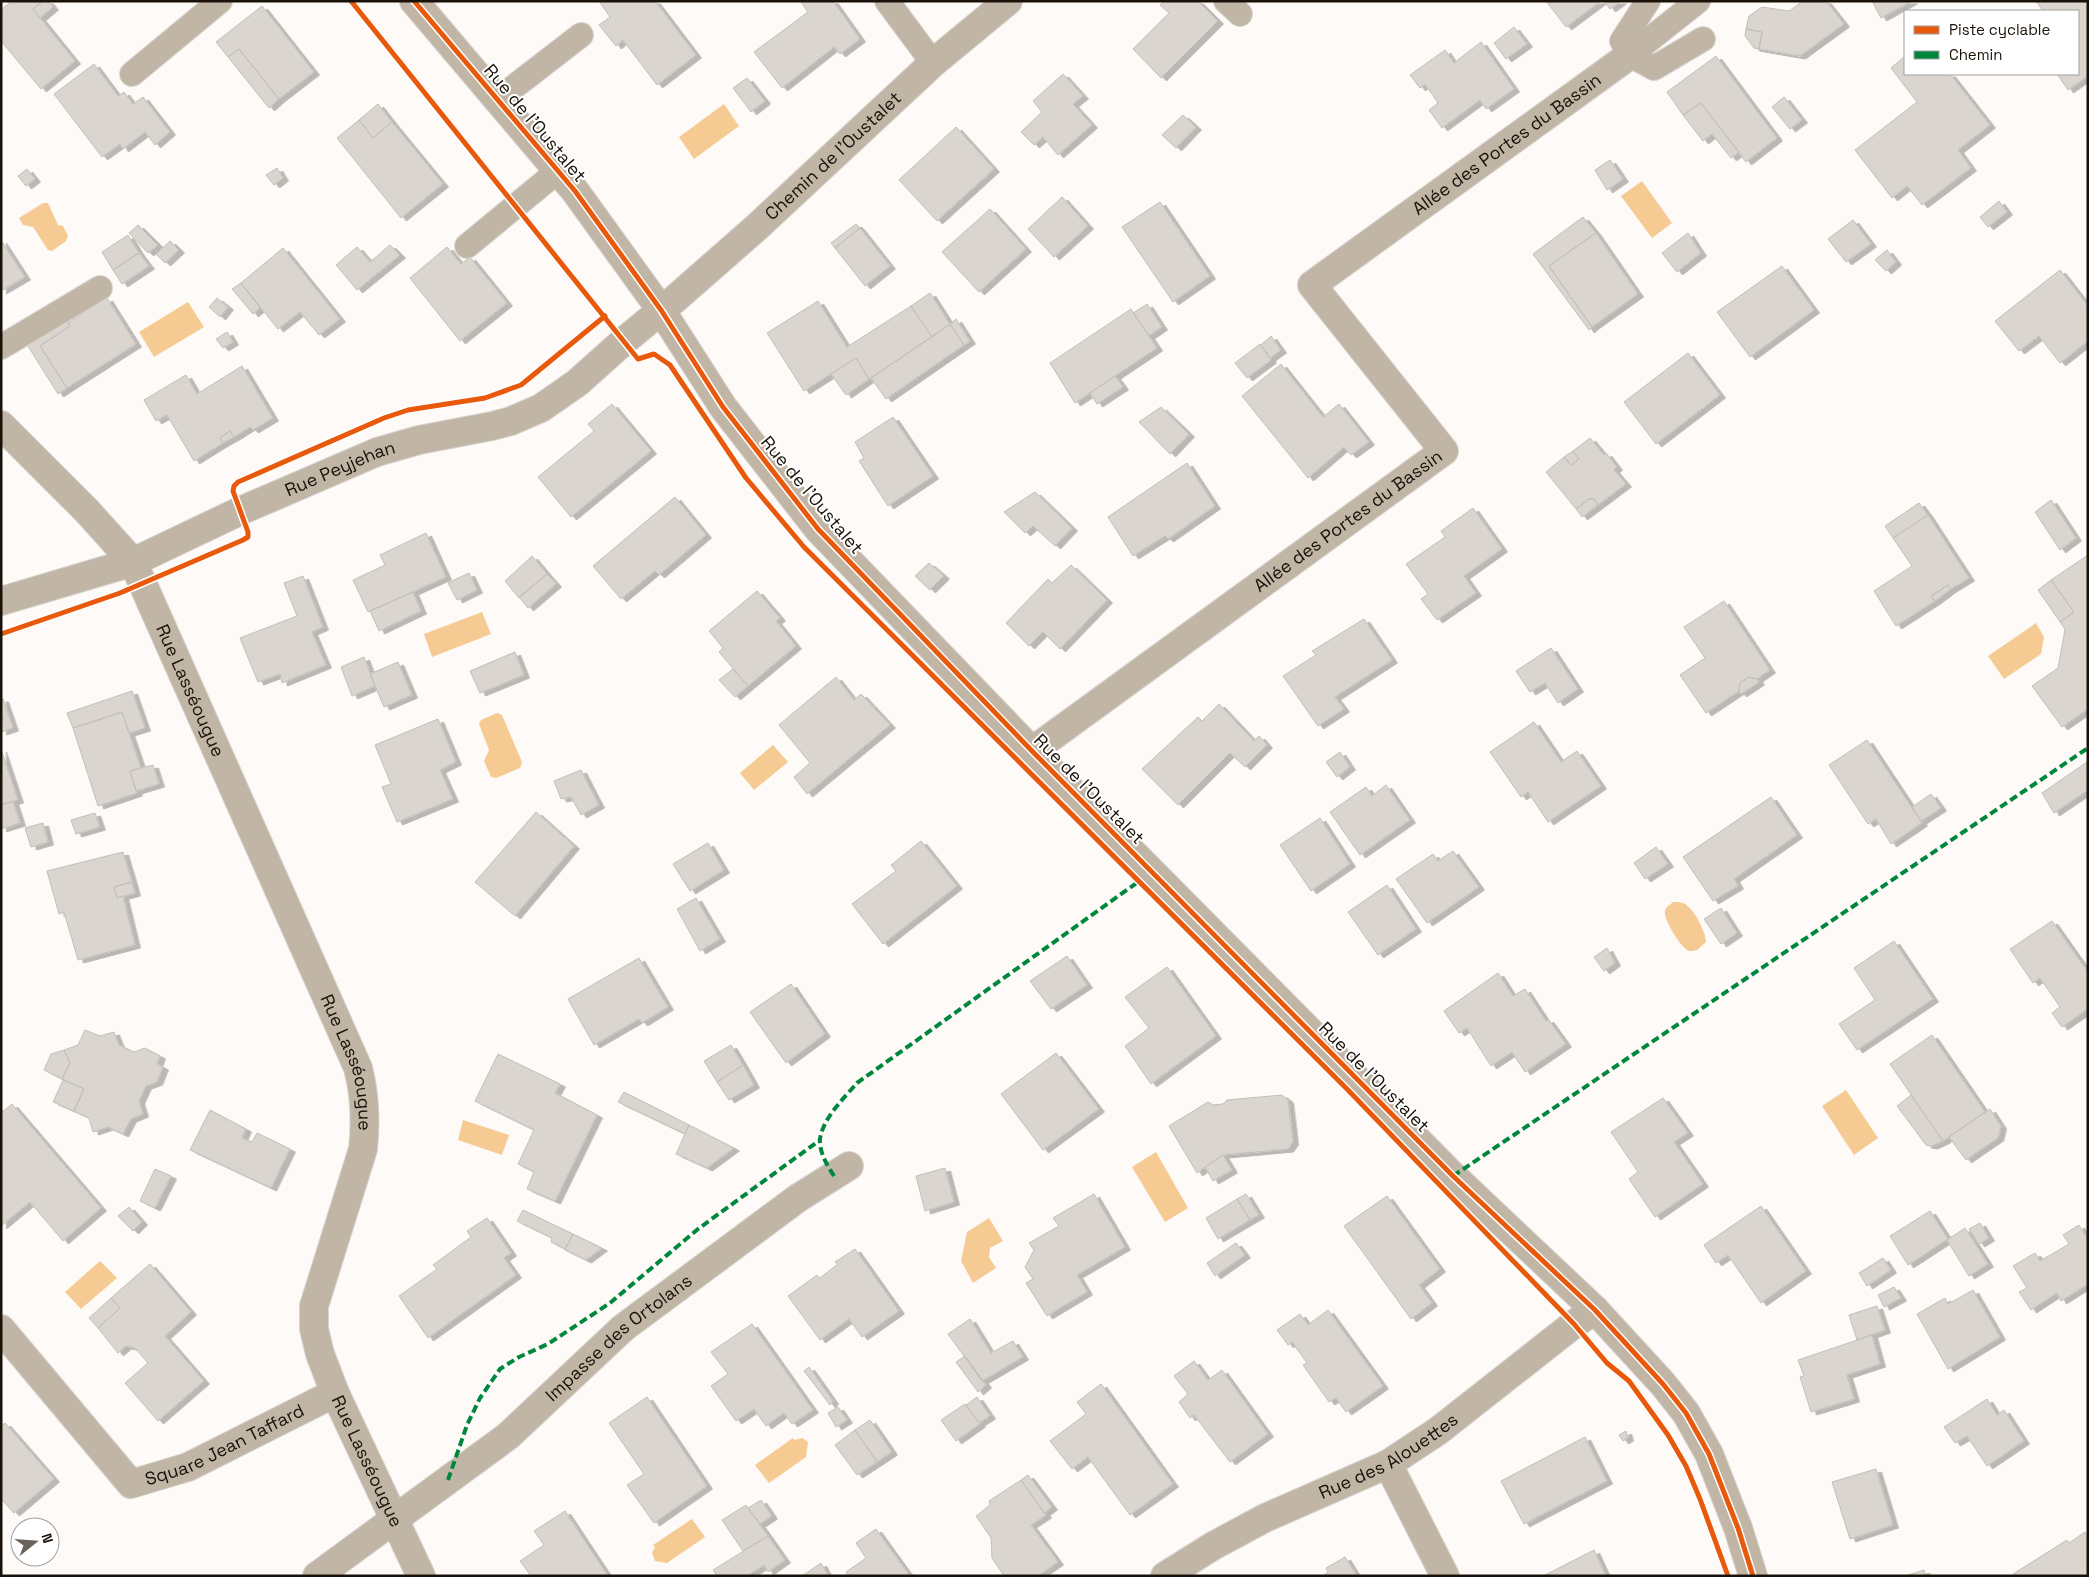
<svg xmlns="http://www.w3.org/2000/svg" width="2089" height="1577" viewBox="0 0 2089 1577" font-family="'Space Grotesk',sans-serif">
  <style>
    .water { fill: #f5cb93 }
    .building { fill: #dad5ce; stroke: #c3beb8; filter: url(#shadow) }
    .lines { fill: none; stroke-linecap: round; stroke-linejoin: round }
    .service-casing { stroke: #d8d5d2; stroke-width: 26 }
    .minor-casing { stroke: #d8d5d2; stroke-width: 30 }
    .tertiary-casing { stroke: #d8d5d2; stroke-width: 30 }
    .service { stroke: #c1b5a6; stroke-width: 24 }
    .minor { stroke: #c1b5a6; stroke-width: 28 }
    .tertiary { stroke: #c1b5a6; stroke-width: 28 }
    .quiet { stroke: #00873e; stroke-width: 4; stroke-dasharray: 8 4; stroke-linecap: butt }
    .cycleway-casing { stroke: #fff; stroke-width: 8 }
    .cycleway { stroke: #e8590c; stroke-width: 5 }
    .labels { text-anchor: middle; stroke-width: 4; stroke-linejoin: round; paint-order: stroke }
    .street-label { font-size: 18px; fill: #1a1208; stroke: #fff }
  </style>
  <defs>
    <filter id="shadow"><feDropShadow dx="5.5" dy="3" stdDeviation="0" flood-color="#0004"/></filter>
  </defs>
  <rect width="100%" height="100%" fill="#fdfaf7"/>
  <path class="water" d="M724 104 739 126 694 159 679 137Z
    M1642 181 1672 223 1652 238 1621 196Z
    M43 203H48L58 225 63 226 68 236 66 241 52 251 48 250 33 227 23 225 19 218Z
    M188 302 204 327 154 357 139 332Z
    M482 612 491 634 432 657 424 634Z
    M2036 623 2044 637 2041 654 2004 679 1988 656Z
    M497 713 502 715 522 762 520 768 496 778 491 777 484 761 489 750 479 724 481 720Z
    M773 745 788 762 754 790 740 773Z
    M1673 902C1677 902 1682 902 1685 904 1694 909 1706 932 1706 942L1697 950C1695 951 1690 951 1689 951 1681 948 1663 919 1665 911 1666 906 1670 905 1673 902Z
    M1846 1090 1878 1138 1854 1155 1822 1106Z
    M463 1120 509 1135 502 1155 458 1140Z
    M1156 1152 1188 1208 1165 1222 1132 1167Z
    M989 1218 1003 1241 990 1248 989 1257 996 1268 973 1283 961 1261 967 1232Z
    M100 1261 117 1278 81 1309 65 1292Z
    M793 1438 794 1440 802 1438 808 1442 806 1457 769 1483 755 1465Z
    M692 1519 705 1537 667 1563 655 1561 652 1553 655 1547 653 1545Z"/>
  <path class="building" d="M12 1H43L33 9 75 61 41 89 1 41V10Z
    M43 1H48L53 7 40 18 33 9Z
    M599 1H655L696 55 657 85 623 40 616 46 599 25 610 17Z
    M800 1H833L860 39 840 54 834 47 782 88 754 52 808 12Z
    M1164 1H1198L1218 21 1161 78 1133 49 1169 13 1160 5Z
    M1546 1H1601L1566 27Z
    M1604 1H1621L1610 9Z
    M1803 1H1826L1844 24 1800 56 1759 49 1762 32 1746 29 1749 16 1762 7 1789 11Z
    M1872 1H1912L1881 18Z
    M2036 1H2088V76L2068 90 2057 74H2078V11H2043Z
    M262 6 314 72 279 99 239 49 228 57 216 42Z
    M1514 27 1527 44 1506 59 1494 43Z
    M1746 29 1762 32 1759 49 1754 48 1745 36Z
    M1481 42 1514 89 1486 109 1480 100 1442 128 1429 110 1438 103 1425 84 1420 88 1410 75 1445 50 1454 63Z
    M239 49 279 99 269 108 228 57Z
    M1716 56 1777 138 1746 162 1701 103 1683 115 1667 92Z
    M1905 56V74H1950L1990 125 1958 150 1971 168 1922 205 1907 186 1892 198 1855 150 1917 102 1891 68Z
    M94 64 118 96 124 92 133 104 143 97 170 132 155 145 145 132 123 149 120 144 102 157 54 94Z
    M1063 74 1083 96 1073 104 1092 125 1058 155 1043 137 1034 145 1021 132 1042 112 1033 101Z
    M747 78 765 101 751 112 733 88Z
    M1784 97 1802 120 1790 129 1772 107Z
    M1701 103 1739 152 1731 158 1712 134 1703 141 1683 115Z
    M378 104 392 122 373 138 359 120Z
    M1183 115 1196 127 1176 148 1162 135Z
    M359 120 373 138 392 122 443 184 401 218 337 138Z
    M956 127 994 169 937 221 899 180Z
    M1610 160 1623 179 1607 190 1595 170Z
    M277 168 283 178 274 185 266 175Z
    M27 169 35 179 26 186 18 176Z
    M1062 197 1088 226 1054 257 1028 229Z
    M1999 201 2007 212 1988 227 1980 217Z
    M1160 202 1210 276 1173 302 1122 227Z
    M990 209 1026 249 979 292 942 252Z
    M1583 217 1596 233 1549 266 1592 327 1589 330 1533 254Z
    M1853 220 1871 244 1846 262 1828 239Z
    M856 224 860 228 835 248 831 243Z
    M138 225 158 245 148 253 129 233Z
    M860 228 890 266 865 286 835 248Z
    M1596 233 1638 294 1592 327 1549 266Z
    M1688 233 1701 253 1677 272 1662 253Z
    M128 235 139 253 113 270 102 252Z
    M1 240 25 277 1 291Z
    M170 241 179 250 165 263 156 254Z
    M390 245 400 255 357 290 336 265 357 247 370 262Z
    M447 247 461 264 470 257 507 303 460 341 410 278Z
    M283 248 340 319 319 335 300 312 278 329 241 283Z
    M1887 250 1896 262 1886 271 1875 260Z
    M139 253 149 266 122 284 113 270Z
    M1782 266 1814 310 1750 357 1717 312Z
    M2060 270 2088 306V341L2060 363 2039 336 2019 351 1995 321Z
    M241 283 260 308 253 314 232 289Z
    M930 293 950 324 932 337 911 306Z
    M107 298 136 344 67 388 40 346 70 326 68 323Z
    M217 298 228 307 220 317 209 307Z
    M818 301 847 347 911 306 932 337 869 379 856 358 804 391 767 333Z
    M1147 304 1162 327 1149 336 1133 313Z
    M1131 309 1157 348 1075 403 1050 363Z
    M64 318 70 326 40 346 67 388 58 394 26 343Z
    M956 319 970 341 964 345 950 324Z
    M950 324 964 345 886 399 871 378Z
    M227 332 233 342 223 348 216 339Z
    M1271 336 1281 350 1270 358 1261 345Z
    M1260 344 1271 360 1247 378 1235 363Z
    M1688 353 1720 395 1656 444 1624 402Z
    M856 358 869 379 846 395 831 374Z
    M1281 364 1323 417 1339 404 1369 442 1351 455 1344 447 1308 478 1242 396Z
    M242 366 273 418 253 430 250 427 234 437 230 431 220 438 223 443 194 461 167 415 156 421 144 400 186 375 197 394Z
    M1115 376 1123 387 1097 404 1090 393Z
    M612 404 651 451 571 517 538 477 594 431 588 424Z
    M1161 407 1189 434 1170 454 1139 422Z
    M893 417 933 476 888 506 859 461 864 458 855 442Z
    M230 431 234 437 223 443 220 438Z
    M1590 438 1604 455 1606 453 1617 467 1614 470 1626 484 1598 505 1594 499H1589L1576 509 1546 472 1564 457 1571 465 1579 459 1573 451Z
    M1573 451 1579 459 1571 465 1564 457Z
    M1187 463 1215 506 1168 539 1165 536 1133 556 1108 517Z
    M1035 492 1072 528 1055 546 1033 526 1025 533 1004 512Z
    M675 497 706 535 659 575 655 571 621 599 593 566Z
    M1589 499H1594L1598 505 1582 517 1576 509Z
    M2051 500 2076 538 2060 550 2035 512Z
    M1919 503 1928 515 1893 538 1885 526Z
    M1473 508 1502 549 1464 576 1476 593 1437 620 1421 599 1428 594 1406 564 1445 537 1441 531Z
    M1928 515 1969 578 1951 589 1948 585 1931 596 1935 601 1896 626 1874 591 1912 566 1893 538Z
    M426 533 446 577 368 612 353 580 385 565 380 555Z
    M2088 555V709L2062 727 2032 686 2058 668 2065 629 2060 622 2074 612 2051 580Z
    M532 556 547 574 519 598 505 581Z
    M929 563 944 576 930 590 915 576Z
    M1071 565 1107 600 1060 649 1043 632 1029 646 1006 623 1048 579 1052 583Z
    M469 573 477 590 457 600 448 583Z
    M547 574 556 584 528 608 519 597Z
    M303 576 323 627 312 632 326 665 282 683 280 674 258 682 240 638 297 616 284 583Z
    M2051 580 2074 612 2060 622 2038 590Z
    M1948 585 1951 589 1935 601 1931 596Z
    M757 591 780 618 776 621 796 646 748 686 719 652 723 648 709 631Z
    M413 592 421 611 379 631 370 611Z
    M1724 601 1770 670 1757 679 1749 677 1740 683 1739 691 1706 713 1680 675 1705 658 1684 627Z
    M1364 619 1392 660 1335 697 1344 709 1318 726 1283 676 1316 655 1312 651Z
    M1551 648 1578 689 1558 703 1545 683 1530 692 1516 671Z
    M515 652 524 675 480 693 470 671Z
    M364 657 375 686 352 696 341 667Z
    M398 662 412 695 384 707 370 674Z
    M733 669 748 686 735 697 719 680Z
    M836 677 854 700 861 694 890 725 807 794 794 777 810 763 779 725Z
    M1749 677 1757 679 1759 682 1741 694 1739 691 1740 683Z
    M132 691 145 728 129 733 122 712 73 728 67 713Z
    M1 699H3L13 728 1 732Z
    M1219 704 1254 741 1259 736 1267 745 1245 767 1230 753 1178 805 1142 769 1198 717 1202 721Z
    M122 712 141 768 130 771 137 793 98 806 73 728Z
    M438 719 456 762 440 770 453 799 397 822 382 787 391 784 375 745Z
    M1534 722 1561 762 1577 751 1601 786 1548 822 1528 792 1521 797 1490 752Z
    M1867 740 1922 823 1891 844 1876 819 1868 824 1829 765Z
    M1 749 18 800 1 805Z
    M1340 752 1350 767 1337 777 1326 762Z
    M2087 762 2088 790 2054 813 2042 793Z
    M153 765 159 784 136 791 130 771Z
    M581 770 599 805 581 815 571 797 561 799 554 781Z
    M1386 785 1410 820 1360 855 1330 812 1366 787 1372 796Z
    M1931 794 1941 808 1921 821 1912 807Z
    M1771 797 1797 835 1734 879 1738 886 1713 901 1683 857Z
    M13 801 20 823 1 829V805Z
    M536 812 574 846 515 916 475 882Z
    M95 813 100 827 76 834 71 820Z
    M1320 818 1350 864 1311 891 1280 845Z
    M43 823 48 842 31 847 25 828Z
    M921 841 957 886 883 944 852 904 896 871 891 865Z
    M708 843 724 870 690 891 673 864Z
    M1656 847 1668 864 1645 879 1634 863Z
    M1453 851 1479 887 1427 923 1396 879 1433 854 1438 861Z
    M123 852 132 882 114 887 117 898 123 896 135 945 78 960 64 912 59 914 47 871Z
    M132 882 135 893 117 898 114 887Z
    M1387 885 1416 929 1378 955 1348 912Z
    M696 898 720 939 700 951 677 909Z
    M1721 908 1737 933 1721 944 1704 919Z
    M2052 921 2088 972V1009L2062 1027 2052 1013 2060 1007 2040 978 2033 983 2010 949Z
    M1894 941 1933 999 1857 1050 1839 1024 1875 1000 1854 968Z
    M1607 948 1615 963 1604 971 1594 957Z
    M1067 956 1087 985 1051 1009 1030 981Z
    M639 958 668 1007 642 1023 639 1019 594 1045 568 999Z
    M1167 967 1216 1036 1151 1084 1125 1046 1149 1028 1125 997Z
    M1498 973 1513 996 1525 989 1546 1021 1548 1019 1566 1044 1525 1072 1512 1052 1491 1066 1467 1028 1459 1033 1444 1011Z
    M791 984 825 1034 786 1063 750 1012Z
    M85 1030 100 1036 114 1032 119 1045 134 1052 145 1048 160 1056 157 1064 163 1067 157 1082 146 1086 139 1101 143 1114 131 1119 123 1134 108 1127 93 1132 89 1118 74 1111 84 1089 62 1079 70 1063 64 1050 78 1045Z
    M1932 1035 1985 1112 1943 1141 1890 1064Z
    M731 1045 743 1065 717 1082 704 1061Z
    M64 1050 70 1063 62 1079 44 1070 51 1054Z
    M1056 1053 1099 1109 1043 1150 1001 1094Z
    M498 1054 560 1084 555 1093 597 1115 555 1201 527 1189 534 1172 518 1164 534 1130 475 1101Z
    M743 1065 754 1085 729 1100 717 1082Z
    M63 1080 84 1089 74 1111 53 1102Z
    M624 1092 689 1125 685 1134 618 1102Z
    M1282 1095 1288 1100 1293 1142 1288 1149 1223 1155 1197 1173 1169 1126 1208 1102 1213 1105 1223 1104 1227 1100Z
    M1911 1095 1943 1141 1932 1146 1926 1145 1897 1106Z
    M1663 1098 1688 1133 1674 1142 1703 1184 1655 1217 1629 1179 1638 1172 1611 1132Z
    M12 1104 101 1208 63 1241 30 1202 1 1226V1113Z
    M1990 1109 2001 1126 1998 1138 1966 1160 1949 1137Z
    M210 1110 246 1129 242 1138 252 1142 257 1133 290 1149 271 1188 190 1150Z
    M689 1125 734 1148 707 1168 676 1154Z
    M1223 1155 1232 1170 1213 1181 1205 1167Z
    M945 1168 954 1202 925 1211 916 1176Z
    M155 1169 171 1176 155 1208 140 1201Z
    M1094 1194 1125 1247 1077 1275 1087 1292 1047 1316 1026 1283 1033 1279 1025 1267 1034 1250 1029 1243 1059 1226 1053 1218Z
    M1246 1194 1259 1215 1250 1220 1237 1199Z
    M1387 1196 1440 1269 1419 1285 1432 1303 1411 1319 1344 1226Z
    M1237 1199 1250 1220 1218 1239 1206 1218Z
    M1761 1206 1806 1271 1761 1303 1728 1255 1716 1263 1704 1245Z
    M129 1207 142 1222 133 1231 118 1216Z
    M523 1210 573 1234 565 1249 551 1242 552 1238 517 1221Z
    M1930 1211 1948 1239 1908 1265 1890 1236Z
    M487 1218 511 1253 504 1258 516 1275 428 1338 399 1296 437 1269 433 1265 471 1237 467 1231Z
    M1980 1223 1989 1238 1979 1244 1969 1229Z
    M2079 1225 2088 1240V1284L2061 1301 2057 1293 2031 1310 2019 1292 2027 1288 2013 1266 2035 1253 2040 1261 2069 1244 2063 1235Z
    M1965 1228 1988 1264 1969 1276 1947 1240Z
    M573 1234 602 1248 586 1260 565 1250Z
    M1236 1243 1245 1255 1215 1276 1207 1263Z
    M855 1249 899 1311 862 1337 849 1319 820 1340 788 1296 817 1275 820 1278 838 1264 835 1262Z
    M1883 1258 1891 1270 1867 1286 1859 1273Z
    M150 1264 191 1312 165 1336 204 1381 158 1421 125 1383 148 1363 135 1348 126 1346 118 1353 98 1328 120 1308 111 1298Z
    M1894 1287 1901 1298 1884 1307 1878 1295Z
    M1973 1290 2000 1337 1948 1369 1917 1314 1945 1298 1948 1304Z
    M111 1298 120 1308 98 1328 89 1318Z
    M1877 1306 1885 1330 1857 1340 1849 1315Z
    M1328 1310 1383 1386 1346 1412 1336 1398 1329 1402 1303 1365 1307 1363 1292 1342 1288 1345 1277 1330 1300 1314 1308 1325Z
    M970 1319 991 1353 1013 1341 1023 1357 982 1381 948 1334Z
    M752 1324 813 1410 792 1424 784 1413 766 1426 754 1409 736 1421 711 1386 728 1374 711 1352Z
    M1872 1335 1880 1364 1847 1375 1854 1399 1811 1412 1800 1377 1804 1376 1798 1360Z
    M965 1356 986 1385 978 1392 956 1362Z
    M1194 1361 1208 1380 1222 1370 1268 1434 1230 1462 1194 1415 1190 1418 1179 1402 1188 1394 1174 1376Z
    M809 1367 833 1401 830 1405 804 1371Z
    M1101 1384 1173 1484 1130 1515 1088 1457 1072 1469 1050 1441 1086 1414 1077 1402Z
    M647 1397 707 1486 654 1523 627 1485 644 1474 609 1423Z
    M977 1397 990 1416 979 1423 966 1405Z
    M1987 1399 1997 1415 2004 1410 2024 1441 1987 1466 1967 1436 1955 1443 1944 1427Z
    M965 1404 980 1424 956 1441 941 1420Z
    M838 1407 847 1420 836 1427 828 1413Z
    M870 1420 892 1452 877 1462 855 1430Z
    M5 1423 54 1479 14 1513 1 1499V1426Z
    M855 1430 877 1462 857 1475 835 1445Z
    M1626 1431 1628 1438 1623 1441 1619 1435Z
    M1585 1437 1607 1481 1524 1524 1501 1481Z
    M1876 1469 1893 1525 1850 1539 1832 1482Z
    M1028 1475 1052 1507 1044 1513 1021 1480Z
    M1021 1480 1046 1515 1031 1525 1058 1562 1038 1576H1004L992 1558 991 1538 976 1516 990 1505 989 1501Z
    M761 1500 772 1516 760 1524 748 1508Z
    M746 1505 768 1536 743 1551 722 1520Z
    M565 1511 608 1576H531L520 1561 544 1545 534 1531Z
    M876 1529 886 1543 910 1576H849L846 1572 866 1558 856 1543Z
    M2085 1532 2088 1535V1576H2014L2013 1574 2067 1540 2069 1543Z
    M768 1536 785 1560 768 1572 764 1565 747 1576H717L713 1570Z
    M1594 1550 1606 1576H1543Z
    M1345 1557 1357 1576H1323L1328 1572 1326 1568Z
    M821 1563 828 1576H802Z
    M1924 1570 1926 1576H1905Z"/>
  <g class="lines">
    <defs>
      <path id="service" d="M887 1 933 63
        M1226 1 1240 14
        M1648 1 1622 41 1630 55 1654 68 1703 39
        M1630 55 1698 1
        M132 74 220 1
        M497 100 581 35
        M467 246 558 171
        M1 347 100 288"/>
      <g id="minor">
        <path id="s1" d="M1 425 87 511 133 562 358 1068C365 1095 366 1121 363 1149L314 1306V1329L320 1354 335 1393 421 1576"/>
        <path id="s2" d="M1 601 133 562 240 511 377 452 419 440 492 426 511 421 541 408 577 383 624 341 675 299 757 227 933 63 1008 1"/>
        <path id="s3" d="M1032 751 1444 451 1312 285 1630 55"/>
        <path id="s4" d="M1 1329 131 1484 188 1467 335 1393"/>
        <path d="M1388 1464 1445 1576"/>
        <path id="s5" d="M317 1576 508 1436 623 1328 798 1198 849 1166"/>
        <path id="s6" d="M1165 1576 1213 1546 1265 1518 1388 1464 1438 1431 1574 1324 1595 1310"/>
      </g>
      <path id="tertiary" d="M414 1 575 191 661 310 723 407 818 529 1032 751 1453 1176 1595 1310 1663 1384 1686 1413 1709 1454 1738 1528 1753 1576"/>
    </defs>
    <use href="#service" class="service-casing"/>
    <use href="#minor" class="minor-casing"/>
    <use href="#tertiary" class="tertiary-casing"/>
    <use href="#service" class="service"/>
    <use href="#minor" class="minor"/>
    <use href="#tertiary" class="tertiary"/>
    <path class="quiet" d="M834 1176C827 1165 819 1152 820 1139 823 1118 844 1098 857 1083L1138 882
      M1453 1176 2088 748
      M448 1480 467 1425 480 1398 500 1369 519 1357 548 1344 610 1303 698 1229 820 1140"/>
    <defs>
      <path id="cycleway" d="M351 1 638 359 654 354 670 365 746 478 804 547 1347 1089 1574 1324 1607 1363 1629 1381 1668 1435 1686 1466 1700 1499 1728 1576
        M414 1 575 191 661 310 723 407 818 529 1032 751 1453 1176 1595 1310 1663 1384 1686 1413 1709 1454 1738 1528 1753 1576
        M1 634 120 593 243 540 248 537V532L233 491 234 486 238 482 384 418 408 410 485 398 521 385 605 316"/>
    </defs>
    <use href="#cycleway" class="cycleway-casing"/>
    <use href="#cycleway" class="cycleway"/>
  </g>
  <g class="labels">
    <g class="street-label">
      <text transform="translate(535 123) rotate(50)" y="6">Rue de l'Oustalet</text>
      <text dy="6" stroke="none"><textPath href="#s3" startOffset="962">Allée des Portes du Bassin</textPath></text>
      <text dy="6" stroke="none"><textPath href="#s2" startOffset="962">Chemin de l'Oustalet</textPath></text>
      <text dy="6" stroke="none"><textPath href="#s2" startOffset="365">Rue Peyjehan</textPath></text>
      <text transform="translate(812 495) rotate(50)" y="6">Rue de l'Oustalet</text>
      <text dy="6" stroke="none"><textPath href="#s3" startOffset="391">Allée des Portes du Bassin</textPath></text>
      <text dy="6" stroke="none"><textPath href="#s1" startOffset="331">Rue Lasséougue</textPath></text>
      <text transform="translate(1089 789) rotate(45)" y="6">Rue de l'Oustalet</text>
      <text dy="6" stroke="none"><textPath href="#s1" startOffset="736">Rue Lasséougue</textPath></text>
      <text transform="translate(1374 1077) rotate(45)" y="6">Rue de l'Oustalet</text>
      <text dy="6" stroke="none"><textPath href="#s5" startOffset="385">Impasse des Ortolans</textPath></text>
      <text dy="6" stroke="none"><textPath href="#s4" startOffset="304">Square Jean Taffard</textPath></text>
      <text dy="6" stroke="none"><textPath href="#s6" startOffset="254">Rue des Alouettes</textPath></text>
      <text dy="6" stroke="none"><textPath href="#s1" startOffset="1156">Rue Lasséougue</textPath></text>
    </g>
  </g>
  <rect width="2089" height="1577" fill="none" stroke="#1a1208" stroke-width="5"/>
  <rect x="1904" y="10" width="175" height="65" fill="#ffffff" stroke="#a3a09c"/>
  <rect x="1914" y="26" width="25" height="8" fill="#e8590c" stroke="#a3a09c"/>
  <text x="1949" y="35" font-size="15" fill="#1a1208">Piste cyclable</text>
  <rect x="1914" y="51" width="25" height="8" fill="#00873e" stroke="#a3a09c"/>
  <text x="1949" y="60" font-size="15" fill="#1a1208">Chemin</text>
  <g transform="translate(35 1542) rotate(73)"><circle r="24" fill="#ffffff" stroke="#a3a09c"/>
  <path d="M0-4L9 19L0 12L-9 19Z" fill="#69635c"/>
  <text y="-8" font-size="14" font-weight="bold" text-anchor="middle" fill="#1a1208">N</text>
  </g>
</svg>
